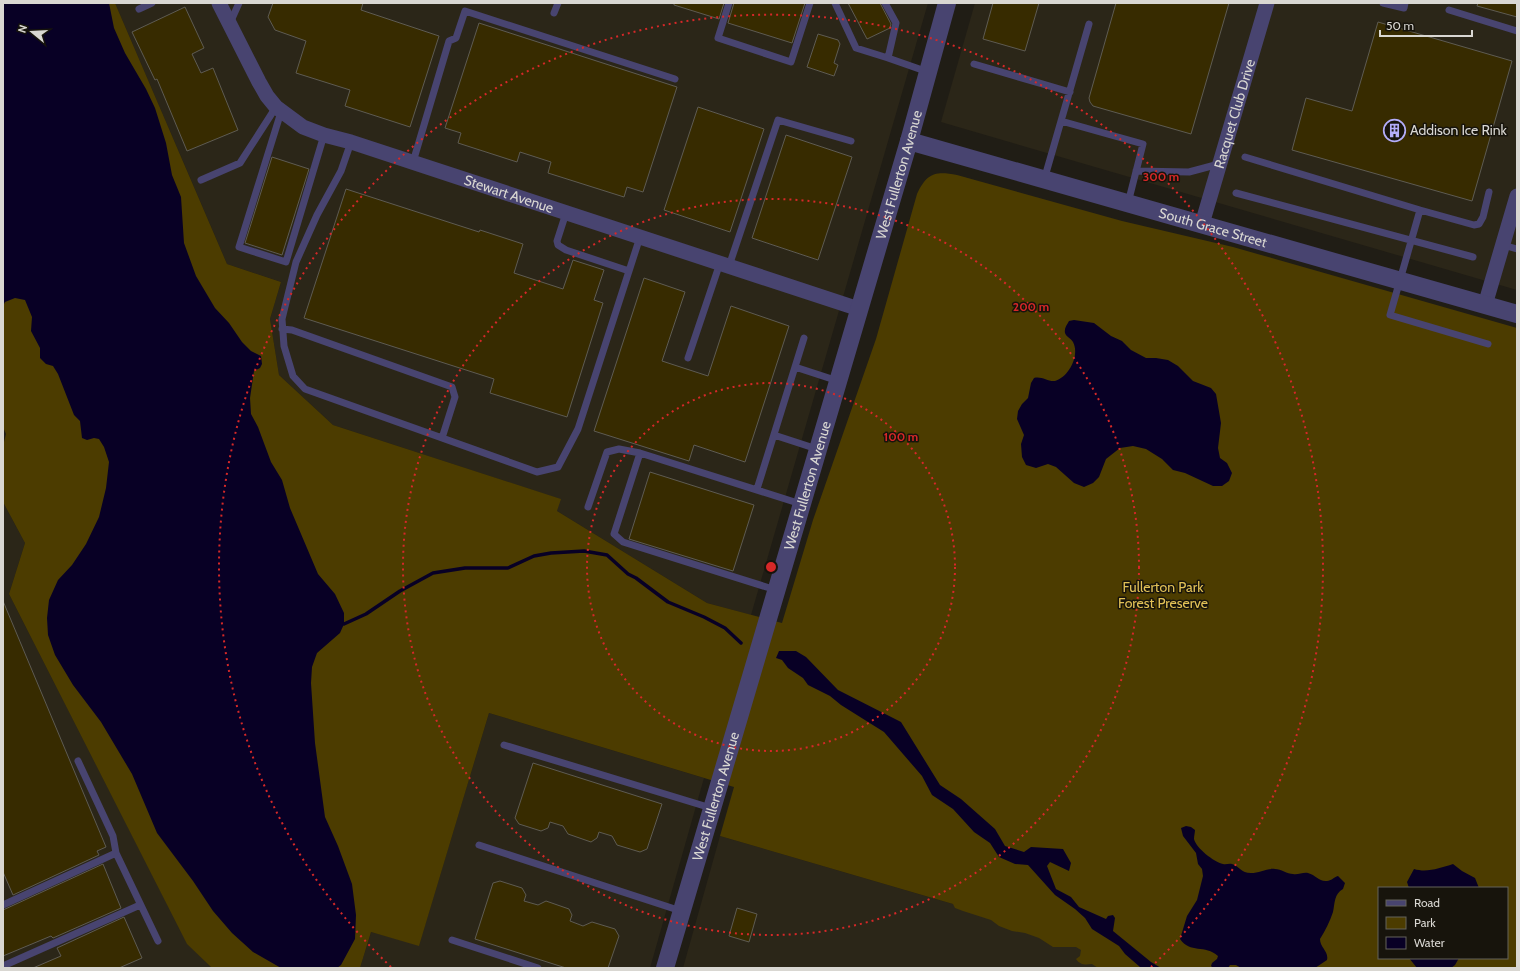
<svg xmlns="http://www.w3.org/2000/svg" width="1520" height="971" viewBox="0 0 1520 971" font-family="Cabin,sans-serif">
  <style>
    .built { fill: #2b2618 }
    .green { fill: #4c3c00; fill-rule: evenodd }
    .water { fill: #080025 }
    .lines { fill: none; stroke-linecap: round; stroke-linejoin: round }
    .stream { stroke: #080025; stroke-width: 3.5 }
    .building { fill: #372b00; stroke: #5e5b52 }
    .service { stroke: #484470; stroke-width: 7 }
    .minor { stroke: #484470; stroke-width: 15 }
    .tertiary { stroke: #484470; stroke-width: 18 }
    .ring { fill: none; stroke: #d62828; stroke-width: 2; stroke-dasharray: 2 4 }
    .labels { text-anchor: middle; stroke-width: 3; stroke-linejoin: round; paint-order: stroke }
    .street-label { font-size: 14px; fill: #d9d7d2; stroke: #17140c }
    .poi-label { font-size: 14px; fill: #d9d7d2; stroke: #17140c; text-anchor: start }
    .park-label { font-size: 14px; fill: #e2c156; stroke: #17140c }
    .centre { fill: #d62828; stroke: #17140c; stroke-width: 2 }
    .ring-label { font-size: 12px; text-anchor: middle; font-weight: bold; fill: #d62828; stroke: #17140c; stroke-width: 3; stroke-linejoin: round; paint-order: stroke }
  </style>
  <rect width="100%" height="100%" fill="#201d15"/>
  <path class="built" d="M115 3H928L751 615 707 603 557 511 560 499 333 425 279 375 270 319 281 282 227 264Z
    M975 3H1517V290L941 122Z
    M3 502 25 543 9 594 187 943 212 968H3Z
    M489 713 704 778 650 968H360L371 932 419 945Z
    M720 836 1172 968H683Z"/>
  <path class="green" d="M3 3H115L227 264 281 282 270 319 279 375 333 425 561 499 557 511 707 603 782 623 813 520 876 339 917 194C927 173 935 171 957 175L1122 221 1233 247 1517 328V968H1098L1092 964C1085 965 1080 965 1076 959L1080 956 1081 950 1076 947H1053L1039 938 1025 933 1012 931 999 926 991 920 963 911 955 908 953 904 720 836 734 787 489 713 419 946 371 932 360 968H212L187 944 9 594 25 543 3 502V446L6 434 3 427ZM1379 888H1507V958H1379Z"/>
  <path class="water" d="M3 3H109L114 28 125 53 146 89 155 108 166 143 172 175 181 197 184 243 196 276 215 308 229 323 242 342 251 351 261 356 262 364 260 368 254 371 250 398 251 414 258 427 271 462 282 480 290 508 318 574 335 594 344 613V624L340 633 317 653 312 667 311 683 315 743 325 817 338 846 352 884 356 915 355 939 341 965 337 968H281L253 952 232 933 213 911 193 881 157 833 132 774 101 722 73 685 55 655 48 635 47 618 49 600 58 580 72 565 86 544 99 517 106 488 109 462 104 447 99 439 94 438 87 440 82 438 80 421 74 415 58 374 53 366 46 364 40 358V348L31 331 32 317 25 300 15 298 5 302 3 306Z
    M1074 320 1094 323 1111 336 1122 341 1131 350 1146 358H1156L1168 360 1178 366 1193 381 1211 388 1216 394 1221 423 1218 448 1220 458 1227 463 1232 473 1229 481 1222 486H1213L1185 473 1173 470 1162 459 1146 449 1133 446 1120 448 1106 459 1099 477 1093 483 1084 487 1074 483 1056 467 1048 464 1036 468 1026 465 1022 457 1021 444 1024 435 1017 419 1018 411 1022 404 1028 398 1031 383 1034 378C1042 376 1048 382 1055 381 1069 377 1080 355 1073 342 1071 338 1066 337 1065 333 1064 328 1067 325 1069 321Z
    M779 651H796L806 657 838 690 901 722 940 785 961 799 995 829 1005 846 1024 852 1031 847 1063 849 1071 863 1069 871 1050 862 1047 866 1056 889 1071 897 1079 907 1106 919 1108 916 1113 915 1115 918 1113 931 1151 962 1161 968 1140 967 1125 954 1119 946 1092 929 1085 918 1075 909 1055 895 1028 865 1015 864 999 857 990 843 974 832 953 809 932 795 922 776 884 732 841 705 830 696 808 685 803 678 788 668 782 660 776 658Z
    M1186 826 1191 827 1195 830C1195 832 1194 836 1194 839 1196 848 1214 862 1223 864 1226 865 1229 863 1232 864 1239 866 1241 873 1251 873 1259 873 1267 868 1275 869 1281 869 1287 874 1293 874 1298 875 1303 872 1308 873 1316 875 1319 882 1327 881 1331 881 1334 877 1338 876L1345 883 1343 889C1334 894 1335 903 1333 912 1330 921 1325 931 1320 939 1320 948 1329 951 1327 960L1315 968H1241L1236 965H1230L1228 968H1213L1211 966 1212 963 1217 959 1218 956C1205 944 1190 954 1180 939L1187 916 1197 900 1203 876 1202 869 1198 864 1196 853 1183 836 1181 828Z
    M1453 864 1462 871 1475 878 1479 888H1409L1407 882 1414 869C1427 873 1440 868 1453 864Z
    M1409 958H1459L1455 965 1451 968H1417Z"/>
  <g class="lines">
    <path class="stream" d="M344 624 366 614 400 591 433 573 465 568H508L534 556 551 553 584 551 607 555 628 574 636 578 668 602 704 617 725 628 741 643"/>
  </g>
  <path class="building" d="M273 3H363L361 10 439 36 410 127 345 106 350 90 296 73 306 41 275 30 268 17Z
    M674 3H724L719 19 674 5Z
    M734 3H805L792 43 728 23Z
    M848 3H880L891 24 890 28 867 39Z
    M993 3H1039L1025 51 983 39Z
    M1116 3H1229L1191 134 1093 106 1090 102 1089 98Z
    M1478 3H1517V17L1477 6Z
    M185 7 204 48 192 54 201 73 213 68 238 130 187 151 157 79 155 80 132 32Z
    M1378 22 1512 61 1472 201 1292 150 1306 98 1352 111Z
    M479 23 677 87 643 192 627 187 624 197 548 173 551 162 520 152 517 162 458 143 461 133 445 128Z
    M818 34 838 40 840 44 834 63 838 65 834 76 807 67Z
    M698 107 764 129 730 232 664 210Z
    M786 135 852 157 818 260 752 238Z
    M272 157 309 169 282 255 245 243Z
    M346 189 479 232 480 230 523 244 514 273 563 289 573 260 604 270 594 300 603 303 567 417 490 393 494 379 304 318Z
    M644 278 685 292 662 361 708 376 731 306 789 326 745 462 694 445 689 461 594 431Z
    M650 472 754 505 733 571 629 539Z
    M3 601 106 847 97 851 99 855 13 895 3 872Z
    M533 763 662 804 647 849 640 852 617 845 612 836 599 832 597 838 591 842 568 834 563 826 550 822 548 828 541 831 519 824 515 818Z
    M103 864 121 908 53 938 51 936 3 956V910Z
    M500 881 522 888 526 895 524 901 538 905 546 901 569 909 572 915 570 921 583 926 592 922 615 929 619 936 608 968H566L475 939 493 883Z
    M737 908 757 914 749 942 729 936Z
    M124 917 142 958 119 968H33L61 956 57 948Z"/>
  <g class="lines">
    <path class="service" d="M729 3 718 38 791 62 810 3
      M835 3 856 48 888 58
      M885 3 896 23 888 58 928 72
      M1383 3 1404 8 1405 3
      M139 9 152 3
      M1449 10 1517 31
      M554 13 558 3
      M230 23 239 3
      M974 64 1070 92
      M281 112 239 247 286 262 324 135
      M1061 121 1143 144 1128 203
      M351 142 341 171 317 215 296 262 282 319 284 346 293 376 305 389 537 472 558 467 578 429 640 237
      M1245 157 1420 210 1390 315 1488 344
      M413 162 449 41 456 38 465 11 675 79
      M1136 171 1189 172 1219 164
      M201 180 240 163 276 107
      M1044 180 1089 24
      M1236 193 1473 257
      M1420 210 1474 225 1479 224 1483 217 1489 192
      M566 213 557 241 558 245 566 250 629 271
      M1503 245 1517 249
      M729 266 778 120 851 141
      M282 329 292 330 452 387 455 397 442 438
      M688 358 720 263
      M795 367 838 381
      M774 435 817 449
      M640 453 614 534 623 542 776 590
      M757 489 804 338
      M588 507 607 452 619 449 640 453 801 504
      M504 745 711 808
      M78 761 113 836 116 853 158 941
      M479 845 681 911
      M3 905 116 853
      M452 940 538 968
      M3 966 140 905"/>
    <g class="minor">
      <path id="s1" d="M219 3 259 82 267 96 276 107 303 127 324 135 351 142 859 309"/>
      <path id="s2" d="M1202 224 1267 3"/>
      <path d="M1485 305 1517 196"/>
    </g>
    <g class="tertiary">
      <path id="s3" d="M909 141 1517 314"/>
      <path id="s4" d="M665 968 909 141 947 3"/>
    </g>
  </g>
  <g class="ring">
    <circle cx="771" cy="567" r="184"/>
    <circle cx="771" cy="567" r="368"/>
    <path d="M391 967A552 552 0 1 1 1151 967"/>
  </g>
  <defs>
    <symbol id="building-ring" viewBox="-11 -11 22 22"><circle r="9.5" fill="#17140c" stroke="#b3adf9" stroke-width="1.5"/><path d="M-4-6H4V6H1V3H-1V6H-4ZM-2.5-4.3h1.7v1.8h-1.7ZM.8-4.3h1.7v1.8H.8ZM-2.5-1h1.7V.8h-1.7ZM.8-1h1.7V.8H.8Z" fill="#b3adf9"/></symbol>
  </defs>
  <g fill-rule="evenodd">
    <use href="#building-ring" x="1382" y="118" width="25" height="25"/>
  </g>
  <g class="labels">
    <g class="street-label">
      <text dy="5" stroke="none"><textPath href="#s2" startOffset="115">Racquet Club Drive</textPath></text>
      <text dy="5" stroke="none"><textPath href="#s4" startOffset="827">West Fullerton Avenue</textPath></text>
      <text dy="5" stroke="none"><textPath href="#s1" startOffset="369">Stewart Avenue</textPath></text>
      <text dy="5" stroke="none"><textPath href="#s3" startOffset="316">South Grace Street</textPath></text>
      <text dy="5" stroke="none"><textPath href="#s4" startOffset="503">West Fullerton Avenue</textPath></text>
      <text dy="5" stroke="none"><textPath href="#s4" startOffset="179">West Fullerton Avenue</textPath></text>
    </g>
    <g class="poi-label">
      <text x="1410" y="135">Addison Ice Rink</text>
    </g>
    <g class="park-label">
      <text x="1163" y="592">Fullerton Park<tspan x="1163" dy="16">Forest Preserve</tspan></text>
    </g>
  </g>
  <circle cx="771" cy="567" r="6" class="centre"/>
  <g class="ring-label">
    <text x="1161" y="181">300 m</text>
    <text x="1031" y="311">200 m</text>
    <text x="901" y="441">100 m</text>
  </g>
  <rect width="1520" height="971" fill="none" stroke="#d9d7d2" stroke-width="8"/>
  <rect x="1378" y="887" width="130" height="72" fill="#17140c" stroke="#65625b"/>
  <rect x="1386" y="900" width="20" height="6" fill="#484470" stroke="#65625b"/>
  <text x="1414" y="907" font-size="12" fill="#d9d7d2">Road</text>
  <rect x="1386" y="917" width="20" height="12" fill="#4c3c00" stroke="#65625b"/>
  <text x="1414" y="927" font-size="12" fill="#d9d7d2">Park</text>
  <rect x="1386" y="937" width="20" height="12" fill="#080025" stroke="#65625b"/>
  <text x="1414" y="947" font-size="12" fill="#d9d7d2">Water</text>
  <g transform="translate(32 32) rotate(288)" stroke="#17140c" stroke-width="3" paint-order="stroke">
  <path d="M0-3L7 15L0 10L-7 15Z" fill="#d9d7d2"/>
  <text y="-6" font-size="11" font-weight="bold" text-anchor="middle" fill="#d9d7d2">N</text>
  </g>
  <path d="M1380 30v6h92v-6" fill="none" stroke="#d9d7d2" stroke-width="2"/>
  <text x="1386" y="30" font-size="12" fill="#d9d7d2" stroke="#17140c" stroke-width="3" paint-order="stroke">50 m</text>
</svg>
